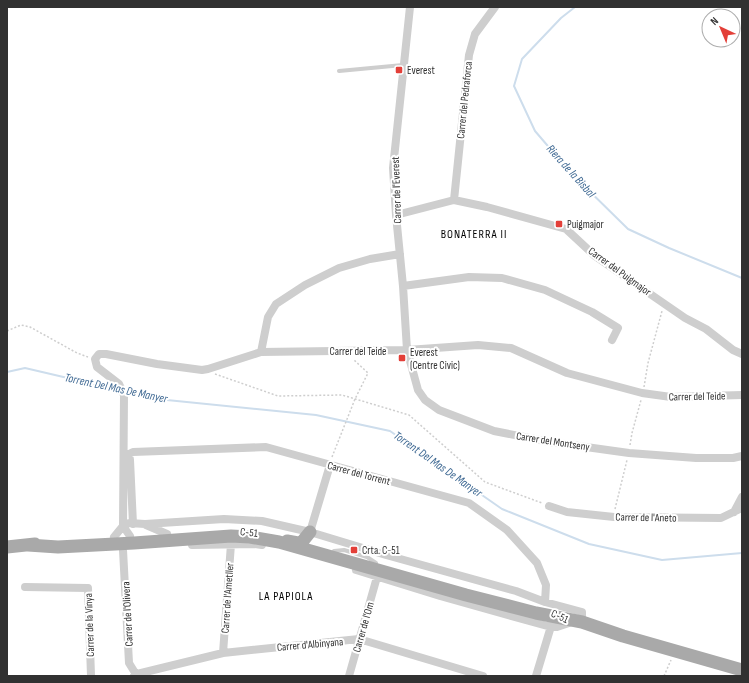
<svg xmlns="http://www.w3.org/2000/svg" width="749" height="683" viewBox="0 0 749 683" font-family="'Sofia Sans Condensed',sans-serif">
  <style>
    .lines { fill: none; stroke-linecap: round; stroke-linejoin: round }
    .stream { stroke: #cdddec; stroke-width: 2 }
    .path { stroke: #cecece; stroke-width: 1.5; stroke-dasharray: 2 2; stroke-linecap: butt }
    .service { stroke: #cecece; stroke-width: 4 }
    .minor { stroke: #cecece; stroke-width: 8 }
    .primary { stroke: #a9a9a9; stroke-width: 13 }
    .poi-dot { fill: #e33f38; stroke: #fff; stroke-width: 1.5 }
    .labels { text-anchor: middle; stroke-width: 4; stroke-linejoin: round; paint-order: stroke }
    .poi-label { font-size: 11px; fill: #313131; stroke: #fff; text-anchor: start }
    .street-label { font-size: 11px; fill: #313131; stroke: #fff }
    .water-label { font-size: 12px; font-style: italic; fill: #3f6993; stroke: #fff }
    .neighbourhood-label { font-size: 12px; letter-spacing: 1px; fill: #000; stroke: #fff }
  </style>
  <rect width="100%" height="100%" fill="#fff"/>
  <g class="lines">
    <path class="stream" d="M575 7 561 18 522 59 514 86 535 131 571 173 628 229 669 248 742 278
      M7 372 25 368 119 390
      M125 391 157 399 316 415 390 431 502 509 589 544 662 560 742 553"/>
    <path class="path" d="M7 331 21 325 30 327 77 353 88 357
      M215 374 278 396 342 395 409 415 485 482 542 503
      M644 387 648 363 662 311
      M630 445 632 433 641 400
      M332 457 355 399 368 373 353 359
      M615 509 627 460
      M664 676 671 660"/>
    <path class="service" d="M339 71 403 65
      M334 551 344 550 367 557 376 563"/>
    <path class="minor" d="M410 7 393 168 396 215 403 286 407 350 418 390 425 400 439 410 494 431 550 442 629 453 696 458H733L742 456
      M454 200 469 55 475 34 495 7
      M396 215 454 200 487 207 566 229 595 256 685 318 706 329 733 350 742 354
      M403 286 469 277 502 278 545 290 592 312 618 328 612 340
      M261 352 268 317 276 304 305 285 339 268 370 259 400 254
      M129 454 130 460 133 524
      M124 462 129 454 133 452 266 447 469 503 507 530 537 563 546 585 545 602
      M549 506 567 512 614 517 721 518 742 508
      M734 512 742 497
      M146 525 167 534
      M123 526 124 395 119 384 97 367 95 359 99 354H106L157 364 202 370 208 369 261 352 407 350 478 345 511 348 567 373 642 393 671 397 742 395
      M123 526 130 536
      M310 532 330 465
      M114 537 123 526 129 523 145 524 224 519 262 521 310 532 386 555 516 591 545 602 582 612V622
      M192 545 255 544 262 545
      M123 550 129 663 137 676
      M356 570 440 596 551 627H557L572 622
      M25 587 88 588 91 676
      M223 653 231 544
      M134 676 137 674 223 653 359 639 483 676
      M349 676 377 577
      M536 676 552 623"/>
    <path class="primary" d="M287 541 298 543 302 542 310 532
      M28 545 58 547 134 543 231 536 250 537 279 542 466 595 536 613 582 622 623 636 742 670
      M7 547 35 544"/>
  </g>
  <g class="poi-dot">
    <rect x="395" y="66" width="8" height="8" rx="2"/>
    <rect x="555" y="220" width="8" height="8" rx="2"/>
    <rect x="398" y="354" width="8" height="8" rx="2"/>
    <rect x="350" y="546" width="8" height="8" rx="2"/>
  </g>
  <g class="labels">
    <g class="poi-label">
      <text x="407" y="74">Everest</text>
      <text x="567" y="228">Puigmajor</text>
      <text x="410" y="356">Everest<tspan x="410" dy="13">(Centre Civic)</tspan></text>
      <text x="362" y="554">Crta. C-51</text>
    </g>
    <g class="street-label">
      <text transform="translate(464 100) rotate(-84)" y="4">Carrer del Pedraforca</text>
      <text transform="translate(396 190) rotate(-92)" y="4">Carrer de l'Everest</text>
      <text transform="translate(620 271) rotate(36)" y="4">Carrer del Puigmajor</text>
      <text x="358" y="355">Carrer del Teide</text>
      <text transform="translate(697 396) rotate(-1)" y="4">Carrer del Teide</text>
      <text transform="translate(553 441) rotate(9)" y="4">Carrer del Montseny</text>
      <text transform="translate(359 473) rotate(15)" y="4">Carrer del Torrent</text>
      <text transform="translate(646 517) rotate(1)" y="4">Carrer de l'Aneto</text>
      <text transform="translate(249 532) rotate(6)" y="4">C-51</text>
      <text transform="translate(227 598) rotate(-86)" y="4">Carrer de l'Ametller</text>
      <text transform="translate(127 614) rotate(-93)" y="4">Carrer de l'Olivera</text>
      <text transform="translate(560 616) rotate(24)" y="4">C-51</text>
      <text transform="translate(89 625) rotate(-92)" y="4">Carrer de la Vinya</text>
      <text transform="translate(363 627) rotate(-74)" y="4">Carrer de l'Om</text>
      <text transform="translate(310 644) rotate(-5)" y="4">Carrer d'Albinyana</text>
    </g>
    <g class="water-label">
      <text transform="translate(571 171) rotate(48)" y="4">Riera de la Bisbal</text>
      <text transform="translate(116 388) rotate(12)" y="4">Torrent Del Mas De Manyer</text>
      <text transform="translate(438 464) rotate(35)" y="4">Torrent Del Mas De Manyer</text>
    </g>
    <g class="neighbourhood-label">
      <text x="474" y="238">BONATERRA II</text>
      <text x="286" y="600">LA PAPIOLA</text>
    </g>
  </g>
  <rect width="749" height="683" fill="none" stroke="#313131" stroke-width="16"/>
  <g transform="translate(721 28) rotate(316)"><circle r="19" fill="#ffffff" stroke="#adadad"/>
  <path d="M0-3L7 15L0 10L-7 15Z" fill="#e33f38"/>
  <text y="-6" font-size="11" font-weight="bold" text-anchor="middle" fill="#313131">N</text>
  </g>
</svg>
